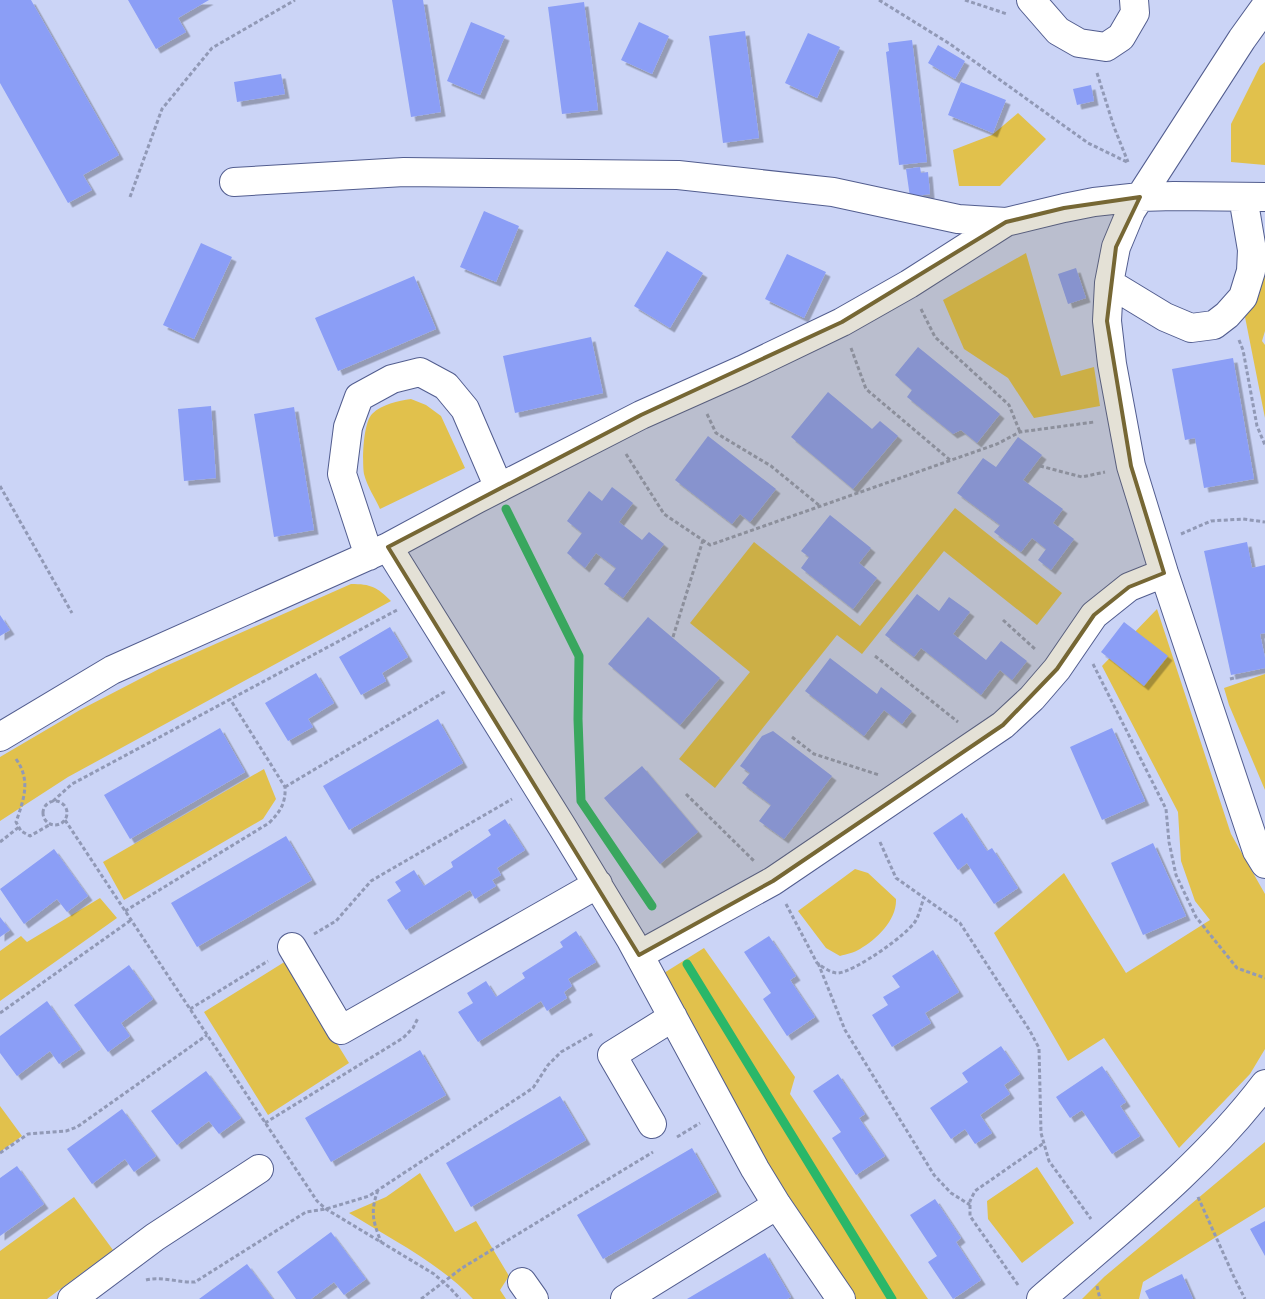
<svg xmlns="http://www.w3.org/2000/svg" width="1265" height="1299" viewBox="0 0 1265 1299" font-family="'Work Sans',sans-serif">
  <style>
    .green { fill: #e1c14c }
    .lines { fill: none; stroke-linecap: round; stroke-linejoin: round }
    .stream { stroke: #2ab769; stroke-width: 9 }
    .building { fill: #8b9ef6; filter: url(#shadow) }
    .minor-casing { stroke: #525d8f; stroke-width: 30 }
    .path { stroke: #9199b6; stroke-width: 3; stroke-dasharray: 4 2.5; stroke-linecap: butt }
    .minor { stroke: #fff; stroke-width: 28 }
    .marked { fill: #766734; fill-opacity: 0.2; stroke: #766734; stroke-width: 4; stroke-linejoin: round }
  </style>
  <defs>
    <filter id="shadow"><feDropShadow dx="4.5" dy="4.5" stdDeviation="0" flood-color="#0004"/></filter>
  </defs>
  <rect width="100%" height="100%" fill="#cbd4f6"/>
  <path class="green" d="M1265 62V165L1231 162V124L1260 66Z
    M1018 113 1046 139 1000 186H959L953 150 992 135Z
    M1026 253 1061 376 1094 367 1100 406 1034 418 1008 378 964 349 943 300Z
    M1265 267V331L1262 341 1265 345V418L1245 317Z
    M411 399 426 405 441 416 465 468 380 509C375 498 367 486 364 474 362 462 363 423 372 414 382 404 398 401 411 399Z
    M955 508 1062 593 1037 625 944 551 862 654 837 635 715 788 679 759 750 672 690 623 754 542 860 626Z
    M351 584C371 584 377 587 391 601L68 777 0 821V757L80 710 159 669Z
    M1157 609 1231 834 1265 894V1049L1250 1074 1179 1148 1104 1038 1068 1061 994 933 1064 873 1126 973 1210 920 1195 901 1181 861 1178 812 1102 666Z
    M1265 674V790L1229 705 1224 688Z
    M264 769 276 799 263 819 124 900 103 862Z
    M855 869 868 873 896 899C897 920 877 939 860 949 854 953 846 954 840 956L826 948 798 911Z
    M100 898 117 918 0 1001V951L21 936 27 942Z
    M704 948 795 1077 790 1094 928 1299H854L755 1143 664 973Z
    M286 961 349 1063 268 1115 204 1012Z
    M0 1106 22 1136 0 1152Z
    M1265 1142V1207L1143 1282 1139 1299H1082L1104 1277Z
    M1037 1167 1074 1223 1022 1263 988 1219 987 1201Z
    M420 1173 455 1232 476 1221 509 1276 500 1290 506 1299H473C442 1265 388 1237 349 1213L386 1197Z
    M74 1197 113 1250 47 1299H0V1251Z"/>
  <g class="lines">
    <path class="stream" d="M506 509 579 656 578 719 581 801 652 906
      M687 964 892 1299"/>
  </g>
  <path class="building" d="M0 0H31L119 155 83 175 92 190 68 203 0 83Z
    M128 0H209L178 18 186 32 156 49Z
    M392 0H423L441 112 411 117Z
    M584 2 598 110 562 114 548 7Z
    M471 22 505 36 480 95 447 81Z
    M639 22 669 36 652 74 621 60Z
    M745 31 759 138 723 143 709 36Z
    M808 33 840 47 817 98 785 83Z
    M912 40 927 162 899 165 886 52 889 51 888 43Z
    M938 45 965 61 955 79 928 63Z
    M281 74 285 94 237 102 234 82Z
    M961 82 1006 100 993 133 948 115Z
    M1091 85 1094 101 1077 105 1073 89Z
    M920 167 921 173 928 172 930 194 910 197 906 169Z
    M484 211 519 226 496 282 460 267Z
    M201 243 232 257 194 339 163 325Z
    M667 251 703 273 670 328 634 306Z
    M787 254 826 272 804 318 765 299Z
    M1076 268 1086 298 1068 304 1058 274Z
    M414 276 436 329 338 371 315 318Z
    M591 337 603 393 515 413 503 356Z
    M918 347 1000 414 977 443 961 430 953 434 907 397 912 390 895 375Z
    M1233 358 1254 479 1204 488 1195 438 1185 440 1172 369Z
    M828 392 872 429 880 421 898 436 853 489 791 437Z
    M211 406 216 478 184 481 178 409Z
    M294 407 314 530 274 537 254 414Z
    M708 436 776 489 750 522 740 514 732 524 675 480Z
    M1018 437 1042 455 1023 480 1063 509 1053 523 1074 539 1051 570 1038 560 1046 549 1032 538 1021 552 994 532 1000 525 957 493 983 458 996 467Z
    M612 487 633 503 619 522 642 540 649 532 664 544 623 598 604 584 616 568 596 553 585 568 567 553 582 533 567 521 589 491 602 501Z
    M830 515 871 548 859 563 877 578 853 609 801 568 809 557 801 551Z
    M1247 542 1252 568 1265 565V633L1260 634 1265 658V668L1231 675 1204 551Z
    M917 594 939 611 949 597 970 612 953 634 986 660 1001 641 1027 661 1012 680 1000 670 981 695 921 648 914 657 885 635Z
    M0 615 10 630 0 636Z
    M648 617 720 678 680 725 608 664Z
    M1124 622 1168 656 1144 686 1101 652Z
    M390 627 408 657 382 673 386 681 361 695 339 657Z
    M830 658 877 694 881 687 912 711 902 724 884 710 864 736 805 691Z
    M316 673 334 703 308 719 313 727 288 741 265 703Z
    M438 719 463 763 349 830 323 786Z
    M220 728 245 772 130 839 104 795Z
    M1112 728 1145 801 1102 820 1070 747Z
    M773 731 832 776 784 839 759 821 771 805 742 783 750 773 740 766 762 736Z
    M642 766 698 832 660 864 604 798Z
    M962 813 987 851 992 848 1018 888 994 904 967 863 958 870 933 833Z
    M505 819 525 850 497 868 501 875 492 880 496 886 475 899 470 890 406 930 387 900 401 891 395 882 414 870 424 886 453 867 451 862 491 835 488 830Z
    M286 836 312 880 197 947 171 903Z
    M1153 843 1186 916 1143 935 1111 863Z
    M54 849 88 896 67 912 57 899 24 924 0 889Z
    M0 917 10 930 0 937Z
    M576 931 596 962 568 979 572 986 564 992 567 998 547 1011 541 1001 478 1042 458 1012 473 1003 467 993 486 981 496 997 525 978 522 973 563 947 560 942Z
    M769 936 796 976 790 980 815 1017 787 1036 763 999 771 993 744 952Z
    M933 950 959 992 925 1013 931 1023 892 1047 872 1015 888 1005 883 997 900 987 892 976Z
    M129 965 153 999 121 1023 130 1036 108 1052 74 1005Z
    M47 1001 81 1049 59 1064 50 1051 17 1076 0 1053V1036Z
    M1001 1046 1020 1074 1004 1085 1010 1094 980 1115 992 1133 975 1144 965 1129 951 1139 930 1108 968 1082 962 1073Z
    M420 1050 446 1095 331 1162 305 1118Z
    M1102 1066 1126 1102 1120 1106 1140 1136 1112 1154 1082 1110 1070 1118 1056 1097Z
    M206 1071 241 1118 219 1134 209 1121 177 1145 151 1111Z
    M838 1074 865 1114 859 1118 885 1156 856 1175 832 1138 841 1132 813 1091Z
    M560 1096 586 1140 471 1207 446 1163Z
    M122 1109 156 1156 134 1172 125 1159 92 1184 67 1149Z
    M692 1148 717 1192 603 1259 577 1215Z
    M17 1166 44 1204 0 1236V1178Z
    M935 1199 961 1238 956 1242 981 1280 953 1299 928 1262 937 1256 910 1215Z
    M1265 1221V1256L1250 1229Z
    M331 1232 366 1279 344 1295 334 1282 311 1299H296L277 1272Z
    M765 1253 791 1297 787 1299H687Z
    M247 1264 273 1299H199Z
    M1182 1274 1193 1299H1149L1145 1291Z"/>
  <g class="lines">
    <defs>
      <path id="minor" d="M1031 0 1058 31 1079 43 1106 47 1121 37 1135 13 1134 0
        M1265 7 1242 39 1131 211 1116 247 1109 283 1107 321 1112 364 1131 466 1164 573 1257 851 1265 864
        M234 182 404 172 678 175 833 192 958 219 1006 222
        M1109 283 1165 317 1191 328 1214 325 1227 315 1243 297 1251 271 1252 250 1243 197
        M388 547 563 828 631 940 755 1169 777 1205 841 1299
        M369 556 342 474 348 427 359 397 392 379 420 372 446 386 465 409 499 488
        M0 737 112 670 388 547 477 499 641 415 742 370 842 322 909 284 1006 222 1064 208 1094 202 1140 197 1174 196 1265 197
        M292 947 341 1030 598 884
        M639 955 773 881 1003 725 1032 698 1057 669 1094 615 1129 587 1164 573
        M652 1124 612 1055 673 1017
        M522 1282 534 1299
        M72 1299 155 1237 259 1169
        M625 1299 777 1205
        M1041 1299C1119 1231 1202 1167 1265 1084"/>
    </defs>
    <use href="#minor" class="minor-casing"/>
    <path class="path" d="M879 0 950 44 1088 143 1129 163
      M965 0 1007 14
      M1097 73 1114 127 1128 162
      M130 197 162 109 212 48 295 0
      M921 309 935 337 1009 405 1020 432
      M1239 340 1243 350 1257 426 1265 445
      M851 348 866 389 950 460
      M707 414 716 433 771 466 820 506
      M626 454 664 514 710 545 997 444 1020 432 1094 422
      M1040 466 1082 477 1105 472
      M0 486 72 613
      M1181 534 1211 521 1243 519 1265 522
      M1003 620 1036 650
      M673 637 703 540
      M875 656 958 722
      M1093 664 1166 809 1169 842 1176 875 1196 917 1237 968 1265 978
      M1230 679 1265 670
      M792 737 814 754 879 775
      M16 759C31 780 24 799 16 822L21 831 30 836 51 824
      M285 787 446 691
      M686 794 754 861
      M53 801 72 784 397 610
      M43 813a12 12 0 1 1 24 0a12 12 0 1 1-24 0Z
      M65 820 317 1201 326 1209 434 1274 450 1288 460 1299
      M0 842 19 827
      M880 842 896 878 960 923 1030 1031 1039 1048 1041 1133 1049 1161 1091 1219
      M786 904 817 963C823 967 830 973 838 973 854 972 909 934 916 920 920 913 921 905 924 898
      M125 911 269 823C280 812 286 803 285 787L230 699
      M314 934 336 921 371 881 512 799
      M818 963 845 1030 934 1175 951 1193 970 1205
      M190 1009 268 961
      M0 1013 131 920
      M265 1123 403 1038 413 1028 418 1018
      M677 1137 700 1123
      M0 1153 28 1134 66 1131 77 1127 207 1035
      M378 1190C370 1212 373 1221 381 1242
      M1198 1197 1234 1277 1245 1299
      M146 1280C161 1276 180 1283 195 1282L306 1212 326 1209 369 1196 533 1088 548 1065 561 1052 594 1033
      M1018 1285 970 1216V1201L975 1191 1044 1143
      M1097 1286 1100 1299
      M421 1299 462 1268 653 1152"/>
    <use href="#minor" class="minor"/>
  </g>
  <path class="marked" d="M1140 197 1116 247 1107 321 1131 466 1164 573 1129 587 1094 615 1057 669 1003 725 773 881 639 955 388 547 641 415 842 322 1006 222 1064 208Z"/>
</svg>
